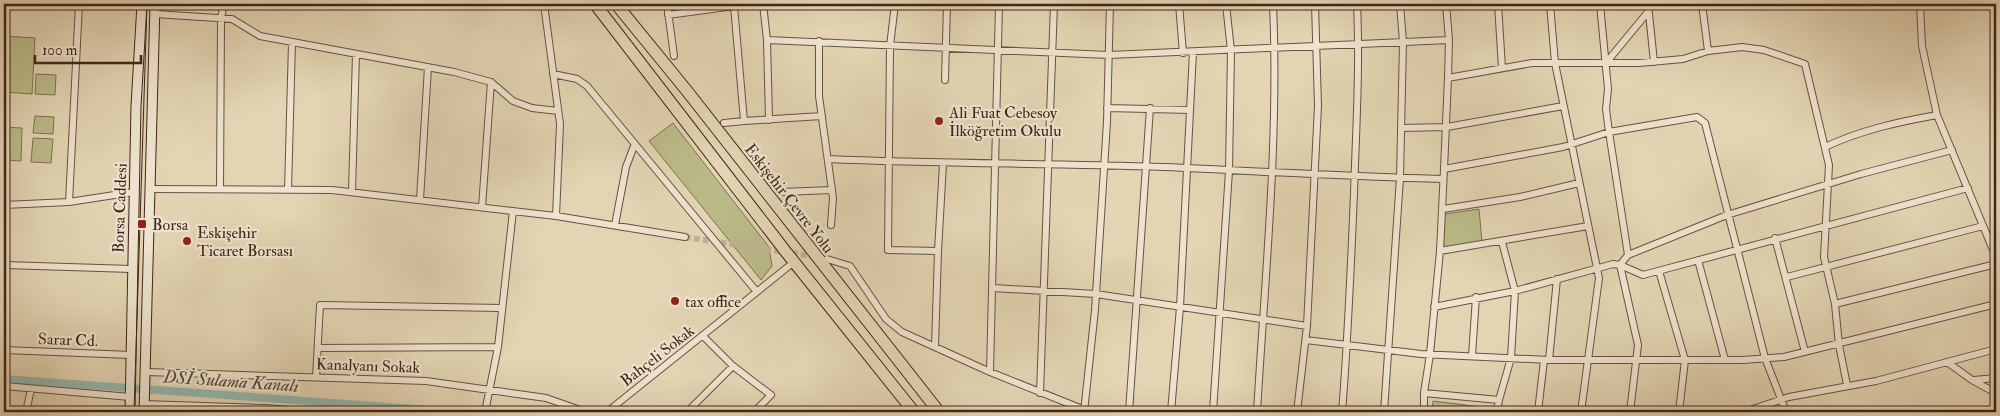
<svg xmlns="http://www.w3.org/2000/svg" width="2000" height="416" viewBox="0 0 2000 416" font-family="'IM FELL Double Pica',serif">
  <style>
    .green { fill: #bb8; stroke: #7e7050 }
    .lines { fill: none; stroke-linecap: round; stroke-linejoin: round }
    .canal { stroke: #95b8af; stroke-width: 8 }
    .minor-tunnel { stroke: #c3b194; stroke-width: 6; stroke-dasharray: 6 3; stroke-linecap: butt }
    .minor-casing { stroke: #6a5140; stroke-width: 8 }
    .secondary-casing { stroke: #422519; stroke-width: 11 }
    .trunk-casing { stroke: #422519; stroke-width: 13 }
    .minor { stroke: #ede3ce; stroke-width: 6 }
    .secondary { stroke: #ede3ce; stroke-width: 9 }
    .trunk { stroke: #e3d4b3; stroke-width: 11 }
    .tram { stroke: #422519; stroke-width: 1 }
    .poi-dot { fill: #8f2418; stroke: #ede3ce; stroke-width: 2 }
    .labels { text-anchor: middle; stroke-width: 4.5; stroke-linejoin: round; paint-order: stroke }
    .poi-label { font-size: 16px; fill: #422519; stroke: #ede3ce; text-anchor: start }
    .street-label { font-size: 16px; fill: #422519; stroke: #ede3ce }
    .water-label { font-size: 18px; font-style: italic; fill: #574a3e; stroke: #ede3ce }
  </style>
  <rect width="100%" height="100%" fill="#e3d4b3"/>
  <filter id="stains"><feTurbulence type="fractalNoise" baseFrequency=".004" numOctaves="4"/><feColorMatrix values="0 0 0 0 .2 0 0 0 0 .09 0 0 0 0 .02 0 0 0 .5 -.17"/></filter>
  <radialGradient id="worn" r=".72"><stop offset=".6" stop-color="#630" stop-opacity="0"/><stop offset="1" stop-color="#630" stop-opacity=".3"/></radialGradient>
  <path class="green" d="M4 36 35 38 32 94 4 92Z
    M36 74 56 75 55 95 35 94Z
    M35 116 54 117 53 134 33 133Z
    M673 123 769 247 772 266 761 280 649 141Z
    M4 127 22 128 21 161 4 160Z
    M33 138 53 139 51 163 31 162Z
    M1479 209 1482 242 1443 251 1445 214Z
    M1433 401 1490 408V412H1432Z"/>
  <g class="lines">
    <path class="canal" d="M4 379 457 412"/>
    <path class="minor-tunnel" d="M685 237 818 257"/>
    <defs>
      <path id="minor" d="M544 4 560 124 556 216
        M667 4 674 56
        M763 4 767 40 769 120
        M895 4 890 46 888 250 938 251 935 347
        M1179 4 1183 53
        M1498 4 1502 68
        M1550 4 1555 63 1599 278 1581 412
        M1648 4 1654 62
        M1702 4 1708 51
        M1920 4 1922 46 1937 115 1996 257
        M155 14 232 19 260 36 454 72 491 82 513 101 532 108 558 111
        M668 15 734 6V4
        M767 40 1109 55 1427 41 1449 40 1446 4
        M1449 40 1448 78 1532 63H1639L1683 59 1708 51 1742 47 1764 50 1805 64 1829 165 1824 257 1835 304 1839 345 1847 385
        M819 41V96L833 198 831 225
        M1605 64 1648 12
        M553 74 577 79 587 86 757 292
        M1448 78 1444 169 1563 147 1609 132 1606 109 1608 89 1600 4
        M945 80 947 4
        M1107 108 1190 110
        M744 121 822 116
        M724 123 744 121 734 6
        M1401 128 1447 127 1563 106
        M1825 147C1861 130 1898 122 1937 115
        M828 159C940 164 1052 163 1164 167 1257 171 1350 177 1443 179
        M149 189 332 190 556 216 685 237
        M220 189 221 18 224 4
        M288 190 292 42
        M352 192 356 54
        M782 192 832 190
        M420 200 428 67
        M69 202 79 4
        M4 205 69 202 134 192
        M482 207 491 82
        M1443 209 1520 197 1579 183
        M615 225 626 167 634 146
        M1775 238 1805 352
        M938 251 943 164
        M1440 251 1588 226
        M1628 255 1609 132 1697 117 1705 123 1765 358 1786 412
        M827 259 850 266 886 319 902 332 990 372 1090 412
        M1698 260 1725 360
        M4 265 132 269
        M1659 271 1685 360 1679 412
        M1787 277 1983 226
        M993 288 1096 294 1307 326 1297 412
        M1835 304 1996 264
        M1434 307 1515 291 1613 264 1620 265 1643 275 1968 188
        M1307 326 1318 106 1315 4
        M703 336 733 366 771 395 754 412
        M1306 340 1421 354 1549 360H1743L1784 357 1996 304
        M318 348 498 347
        M4 350 131 355
        M1472 356 1476 297
        M1549 360 1557 279
        M1947 362 1972 380 1996 393
        M146 372 426 381 546 398 586 412
        M990 372 999 4
        M316 377 320 305 502 308
        M1974 380 1996 378
        M4 386 130 397
        M1040 393 1054 4
        M1424 393 1499 400 1497 412
        M1499 400 1511 358 1515 291 1502 242
        M144 404 264 408 315 412
        M26 412 31 389
        M485 412 498 347 513 211
        M607 412 794 262
        M687 412 733 366
        M1084 412 1095 310 1107 122 1110 4
        M1129 412 1150 108
        M1171 412 1180 307 1193 52
        M1213 412 1229 171 1231 51 1226 4
        M1257 412C1265 276 1279 140 1273 4
        M1342 412C1348 339 1351 266 1354 193 1356 130 1360 67 1357 4
        M1384 412 1400 178 1403 42 1400 4
        M1424 412V393L1430 354 1440 251 1444 169
        M1538 412 1544 360
        M1630 412 1638 345 1620 265 1628 255 1727 215 1861 174 1952 150
        M1744 412 1789 397 1876 381 1996 349"/>
      <path id="secondary" d="M130 412 136 106 142 4
        M144 412 155 4"/>
      <path id="trunk" d="M595 4 786 252 914 412
        M616 4 687 91 939 412"/>
    </defs>
    <use href="#minor" class="minor-casing"/>
    <use href="#secondary" class="secondary-casing"/>
    <use href="#trunk" class="trunk-casing"/>
    <use href="#minor" class="minor"/>
    <use href="#secondary" class="secondary"/>
    <use href="#trunk" class="trunk"/>
    <path class="tram" d="M134 412 147 4"/>
  </g>
  <g class="poi-dot">
    <circle cx="939" cy="121" r="5"/>
    <rect x="137" y="219" width="10" height="10" rx="2.5"/>
    <circle cx="187" cy="241" r="5"/>
    <circle cx="675" cy="301" r="5"/>
  </g>
  <g class="labels">
    <g class="poi-label">
      <text x="949" y="118">Ali Fuat Cebesoy<tspan x="949" dy="18">İlköğretim Okulu</tspan></text>
      <text x="152" y="230">Borsa</text>
      <text x="197" y="238">Eskişehir<tspan x="197" dy="18">Ticaret Borsası</tspan></text>
      <text x="685" y="307">tax office</text>
    </g>
    <g class="street-label">
      <text transform="translate(790 198) rotate(52)" y="6">Eskişehir Çevre Yolu</text>
      <text transform="translate(119 208) rotate(-88)" y="6">Borsa Caddesi</text>
      <text transform="translate(68 339) rotate(2)" y="6">Sarar Cd.</text>
      <text transform="translate(657 355) rotate(-38)" y="6">Bahçeli Sokak</text>
      <text transform="translate(368 365) rotate(2)" y="6">Kanalyanı Sokak</text>
    </g>
    <g class="water-label">
      <text transform="translate(231 381) rotate(4)" y="6">DSİ Sulama Kanalı</text>
    </g>
  </g>
  <rect width="2000" height="416" fill="none" stroke="#e3d4b3" stroke-width="20"/>
  <rect x="5" y="5" width="1990" height="406" fill="none" stroke="#422519" stroke-width="2.5"/>
  <rect x="10" y="10" width="1980" height="396" fill="none" stroke="#422519"/>
  <path d="M35 55v8h106v-8" fill="none" stroke="#422519" stroke-width="2.5"/>
  <text x="42" y="55" font-size="15" fill="#422519" stroke="#ede3ce" stroke-width="4" paint-order="stroke">100 m</text>
  <rect width="100%" height="100%" filter="url(#stains)"/>
  <rect width="100%" height="100%" fill="url(#worn)"/>
</svg>
